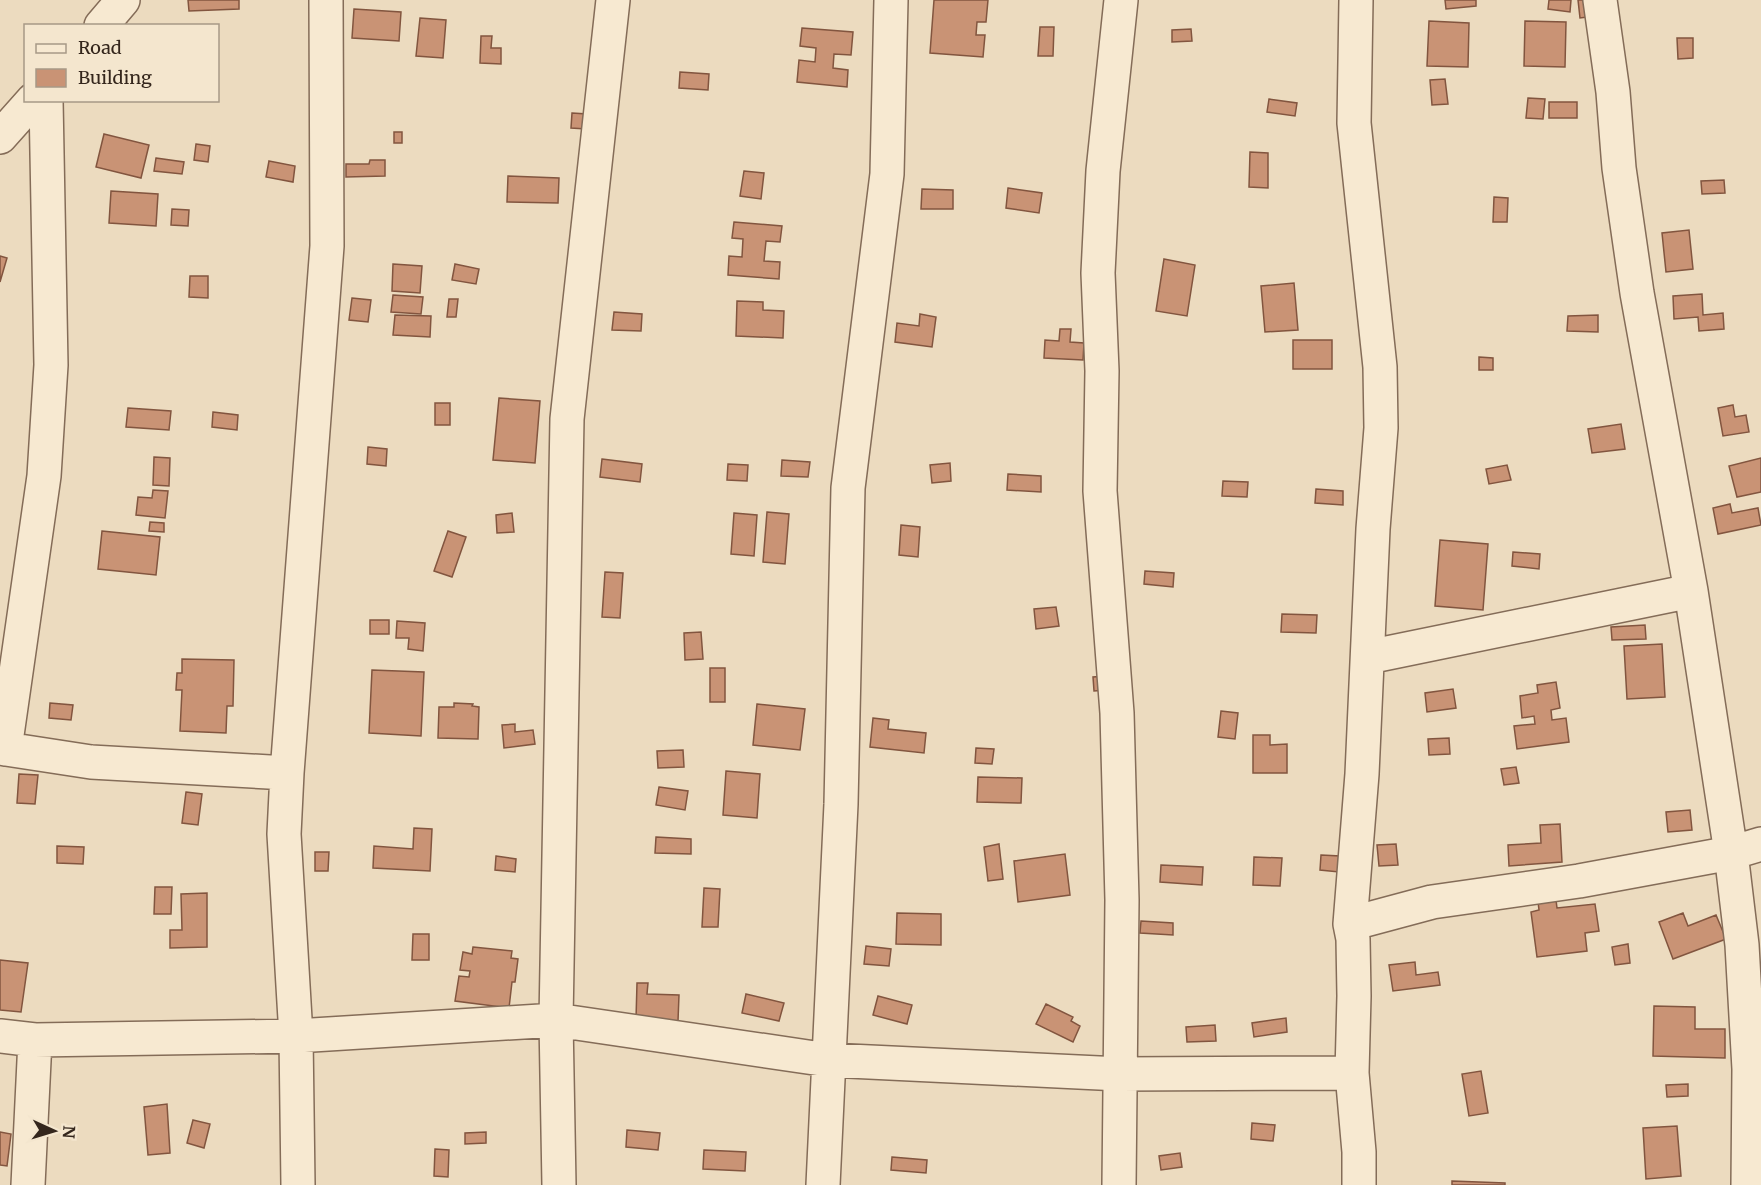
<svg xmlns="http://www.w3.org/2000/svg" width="1761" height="1185" viewBox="0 0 1761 1185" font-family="Merriweather,serif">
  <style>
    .building { fill: #c99375; stroke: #82553f; stroke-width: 1.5 }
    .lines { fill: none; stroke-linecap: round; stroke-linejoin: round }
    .minor-casing { stroke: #846c58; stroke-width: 36 }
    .minor { stroke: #f7e9d1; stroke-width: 33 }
  </style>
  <rect width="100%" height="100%" fill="#ecdbbf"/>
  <path class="building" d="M188 0H239V9L189 11Z
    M934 0H988L986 22H977L976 35H985L983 57 930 53Z
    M1445 0H1476V6L1446 9Z
    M1549 0H1571L1570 12 1548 9Z
    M1578 0H1594L1595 16 1580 18Z
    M354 9 401 12 399 41 352 38Z
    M420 18 446 20 443 58 416 56Z
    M1429 21 1469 23 1468 67 1427 66Z
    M1525 21 1566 22 1565 67 1524 66Z
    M1040 27H1054L1053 56H1038Z
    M802 28 853 32 851 55 834 54 833 68 848 70 847 87 797 82 799 60 815 62 816 48 800 46Z
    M1191 29 1192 41 1172 42V30Z
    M481 36H492L491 48H501V64L480 63Z
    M1677 38H1693V58L1678 59Z
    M680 72 709 74 708 90 679 88Z
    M1445 79 1448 104 1432 105 1430 80Z
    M1528 98 1545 99 1543 119 1526 118Z
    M1269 99 1297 103 1295 116 1267 112Z
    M1549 102H1577V118H1549Z
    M572 113 587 114 586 129 571 128Z
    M394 132H402V143H394Z
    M104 134 149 145 141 178 96 167Z
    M196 144 210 146 208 162 194 160Z
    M1250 152 1268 153V188L1249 187Z
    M156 158 184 162 182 174 154 171Z
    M370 160H385V176L346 177V164H369Z
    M269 161 295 166 293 182 266 177Z
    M744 171 764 173 761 199 740 196Z
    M508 176 559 178 558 203 507 202Z
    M1724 180 1725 193 1702 194 1701 181Z
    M1008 188 1042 193 1039 213 1006 208Z
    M922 189 953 190V209H921Z
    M111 191 158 194 156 226 109 223Z
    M1494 197 1508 198 1507 222H1493Z
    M172 209 189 210 188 226 171 225Z
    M734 222 782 226 780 242 766 241 764 261 780 262 779 279 728 275 729 256 742 257 743 239 732 238Z
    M1689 230 1693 269 1666 272 1662 233Z
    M0 256 7 258 0 282Z
    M1164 259 1195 265 1187 316 1156 311Z
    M393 264 422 266 420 293 392 291Z
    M455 264 479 269 476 284 452 280Z
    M190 276H208V298L189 297Z
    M1294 283 1298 330 1265 332 1261 286Z
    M1702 294 1703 315 1723 313 1724 329 1699 331 1698 317 1674 319 1673 296Z
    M393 295 423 297 421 314 391 312Z
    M352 298 371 300 368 322 349 320Z
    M449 299H458L456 317H447Z
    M737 301 763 302V310L784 311 783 338 736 336Z
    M614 312 642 314 641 331 612 330Z
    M920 314 936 317 932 347 895 342 897 323 919 326Z
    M395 315 431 316 430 337 393 335Z
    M1598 315V332L1567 331 1568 316Z
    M1060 329H1071L1070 342 1084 343 1083 360 1044 358 1045 340 1059 341Z
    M1293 340H1332V369H1293Z
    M1479 357 1493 358V370H1479Z
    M499 398 540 401 535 463 493 460Z
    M435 403H450V425H435Z
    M1733 405 1735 417 1746 415 1749 432 1723 436 1718 408Z
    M128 408 171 411 169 430 126 427Z
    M213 412 238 415 237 430 212 427Z
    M1621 424 1625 449 1592 453 1588 429Z
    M368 447 387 449 386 466 367 464Z
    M154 457 170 458 169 486 153 485Z
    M1761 458V492L1737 497 1729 466Z
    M602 459 642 464 640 482 600 477Z
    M782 460 810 462 808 477 781 476Z
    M950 463 951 481 932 483 930 465Z
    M728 464 748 465 747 481 727 480Z
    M1507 465 1511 480 1489 484 1486 469Z
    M1008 474 1041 476V492L1007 490Z
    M1223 481 1248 482 1247 497 1222 496Z
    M1316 489 1343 491V505L1315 503Z
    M153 490 168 491 165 518 136 515 138 497 152 498Z
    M1730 504 1732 513 1758 508 1761 525 1718 534 1713 508Z
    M767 512 789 514 785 564 763 562Z
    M512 513 514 532 497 533 496 515Z
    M734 513 757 515 754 556 731 554Z
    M150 522 164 523V532L149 531Z
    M901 525 920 527 918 557 899 555Z
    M102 531 160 537 156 575 98 569Z
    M448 531 466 537 452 577 434 571Z
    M1440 540 1488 544 1483 610 1435 606Z
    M1513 552 1540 554 1539 569 1512 566Z
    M1145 571 1174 573 1173 587 1144 584Z
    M605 572 623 573 620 618 602 617Z
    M1056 607 1059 626 1036 629 1034 609Z
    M1282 614 1317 615 1316 633 1281 632Z
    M370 620H389V634H370Z
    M397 621 425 623 423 651 408 649 409 638H396Z
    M1645 625 1646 639 1612 640 1611 627Z
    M701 632 703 659 685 660 684 633Z
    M1662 644 1665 697 1627 699 1624 646Z
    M182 659 234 660 233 706H227L226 733 180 731 182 690H176L177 673H182Z
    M710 668H725V702H710Z
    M372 670 424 672 421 736 369 733Z
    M1106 676 1107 690 1094 691 1093 677Z
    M1556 682 1560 708 1551 710 1552 720 1566 718 1569 742 1517 749 1514 726 1535 724 1534 716 1522 718 1520 696 1538 693 1537 685Z
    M1453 689 1456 708 1427 712 1425 693Z
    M50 703 73 705 71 720 49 718Z
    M454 703 473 704 472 706 479 707 478 739 438 738 439 707H454Z
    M757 704 805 709 800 750 753 745Z
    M1221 711 1238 713 1235 739 1218 737Z
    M873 718 889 720 888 729 926 733 924 753 870 747Z
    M515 724V732L533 730 535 744 504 748 502 725Z
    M1253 735H1270V745L1287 744V773H1253Z
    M1449 738 1450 754 1429 755 1428 739Z
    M976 748 994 749 992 764 975 763Z
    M683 750 684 767 658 768 657 751Z
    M1516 767 1519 783 1504 785 1501 769Z
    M726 771 760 774 757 818 723 815Z
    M19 774 38 775 35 804 17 803Z
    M978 777 1022 778 1021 803 977 802Z
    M659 787 688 791 685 810 656 805Z
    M186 792 202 794 198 825 182 823Z
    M1690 810 1692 830 1668 832 1666 812Z
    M1560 824 1562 862 1509 866 1508 845 1541 843 1540 825Z
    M414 828 432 829 430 871 373 868 374 846 413 849Z
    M656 837 691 839V854L655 853Z
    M999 844 1003 879 988 881 984 847Z
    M1396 844 1398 865 1379 866 1377 845Z
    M57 846 84 847 83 864 57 863Z
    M315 852H329L328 871H315Z
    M1065 854 1070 895 1018 902 1014 861Z
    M1321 855 1340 856 1339 872 1320 870Z
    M496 856 516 859 515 872 495 870Z
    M1254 857 1282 858 1280 886 1253 885Z
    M1161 865 1203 867 1202 885 1160 882Z
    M155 887H172L171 914H154Z
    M704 888 720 889 718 927H702Z
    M207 893V947L170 948V930H182L181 894Z
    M1556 900 1557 908 1595 904 1599 931 1585 933 1587 951 1537 957 1531 912 1539 910 1538 902Z
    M897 913 941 914V945L896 944Z
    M1683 913 1688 926 1716 915 1726 939 1673 959 1659 922Z
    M1141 921 1173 923V935L1140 933Z
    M413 934H429V960H412Z
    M1628 944 1630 963 1615 965 1612 947Z
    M866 946 891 949 889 966 864 964Z
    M473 947 512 951 511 958 518 959 515 982H512L509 1008 455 1001 459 976 469 977 470 971 460 970 463 952 472 954Z
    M0 960 28 963 21 1012 0 1010Z
    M1415 962 1416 975 1438 972 1440 985 1393 991 1389 965Z
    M637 983H648L647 994 679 995 678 1021 636 1019Z
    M746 994 784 1003 779 1021 742 1013Z
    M878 996 912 1005 907 1024 873 1015Z
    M1046 1004 1073 1017 1071 1021 1080 1026 1073 1042 1036 1024Z
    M1654 1006 1695 1007V1029H1725V1058L1653 1056Z
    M1286 1018 1287 1032 1254 1037 1252 1023Z
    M1215 1025 1216 1041 1187 1042 1186 1027Z
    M1481 1071 1488 1113 1469 1116 1462 1074Z
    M1688 1084V1096L1667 1097 1666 1085Z
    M167 1104 170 1153 148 1155 144 1107Z
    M193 1120 210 1124 204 1148 187 1143Z
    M1252 1123 1275 1125 1273 1141 1251 1139Z
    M1677 1126 1681 1176 1646 1179 1643 1128Z
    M627 1130 660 1133 658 1150 626 1147Z
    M0 1132 11 1134 7 1166 0 1165Z
    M486 1132V1143L465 1144V1133Z
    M435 1149 449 1150 448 1177 434 1176Z
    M704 1150 746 1152 745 1171 703 1169Z
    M1180 1153 1182 1167 1161 1170 1159 1156Z
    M892 1157 927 1160 926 1173 891 1170Z
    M1452 1181 1505 1183V1185H1452Z"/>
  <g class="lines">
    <defs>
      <path id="minor" d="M1356 0 1354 123 1380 367 1381 428 1373 529 1362 774 1350 924 1432 902 1579 881 1731 853 1761 844
        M1600 0 1613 92 1619 168 1637 293 1691 591 1731 853 1742 945 1749 1069 1748 1185
        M101 26 123 0
        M0 137 33 100
        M1368 657 1691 591
        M0 748 91 762 287 773
        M5 749 44 476 51 365 46 100
        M1350 924 1353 939 1354 996 1352 1073 1359 1152V1185
        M0 1036 35 1040 296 1036 556 1020 828 1060 1120 1074 1352 1073
        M28 1185 35 1040
        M298 1185 296 1036 284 834 287 773 327 246 326 0
        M559 1185 556 1020 567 419 613 0
        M823 1185 841 804 848 488 887 174 891 0
        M1119 1185 1122 900 1117 713 1100 491 1102 371 1098 273 1103 171 1121 0"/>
    </defs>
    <use href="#minor" class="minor-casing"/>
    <use href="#minor" class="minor"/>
  </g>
  <rect x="24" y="24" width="195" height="78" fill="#f4e6ce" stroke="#a79987" stroke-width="1.5"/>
  <rect x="36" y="44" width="30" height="9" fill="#f7e9d1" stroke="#a79987" stroke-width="1.5"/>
  <text x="78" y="54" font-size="18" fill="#34261c">Road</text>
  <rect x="36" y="69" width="30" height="18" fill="#c99375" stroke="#a79987" stroke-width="1.5"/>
  <text x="78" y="84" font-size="18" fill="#34261c">Building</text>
  <g transform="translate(54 1131) rotate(94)" stroke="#f4e6ce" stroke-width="4.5" paint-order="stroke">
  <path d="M0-4.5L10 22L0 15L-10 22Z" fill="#34261c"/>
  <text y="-9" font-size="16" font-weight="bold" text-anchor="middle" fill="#34261c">N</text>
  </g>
</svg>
